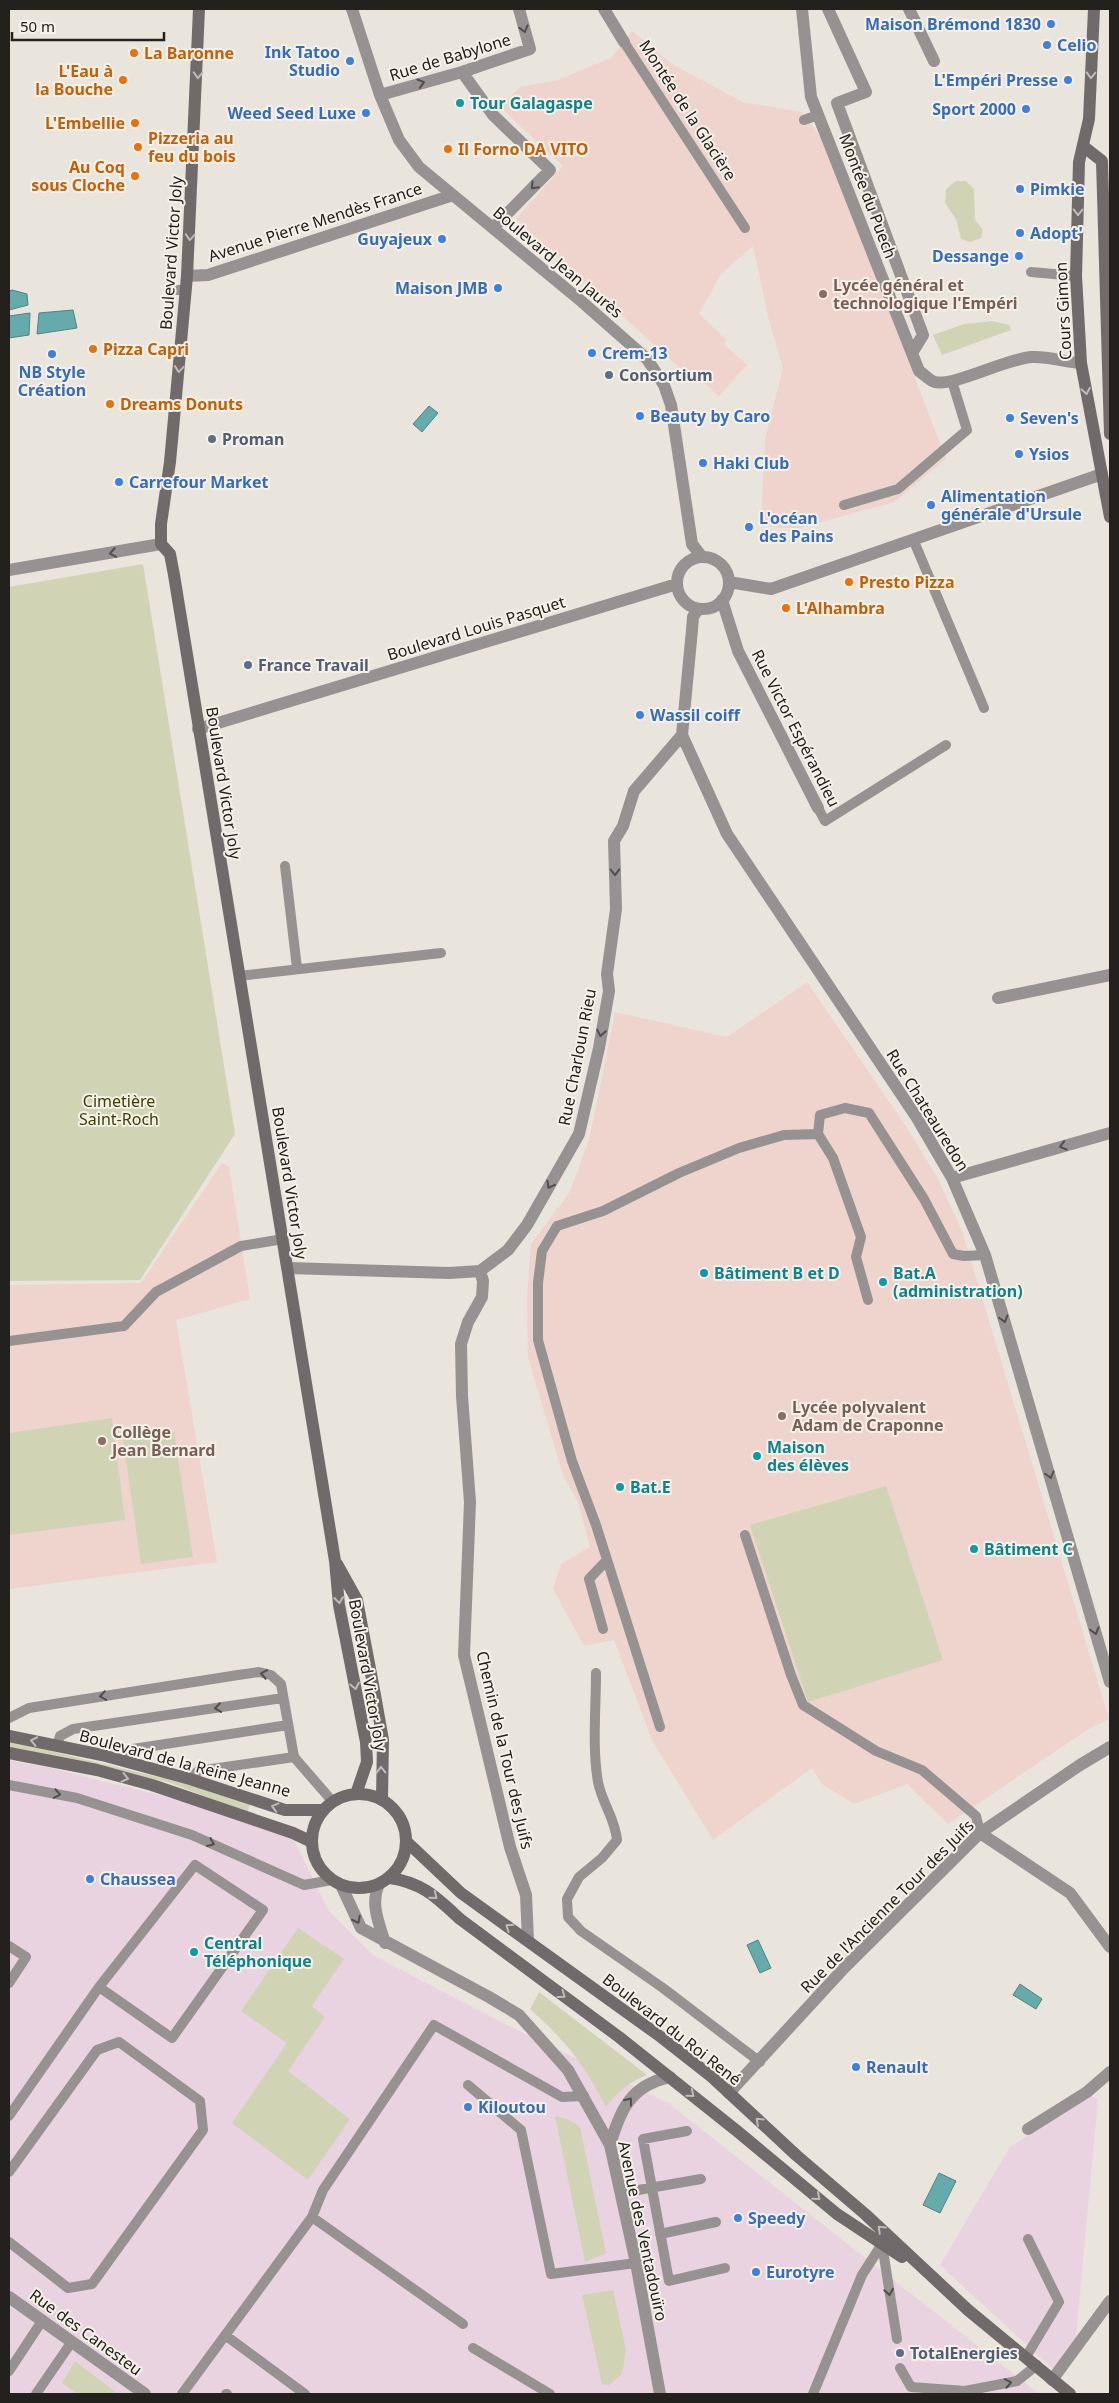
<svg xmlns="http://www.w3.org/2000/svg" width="1119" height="2403" viewBox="0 0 1119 2403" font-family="'Noto Sans',sans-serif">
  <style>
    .commercial { fill: #e9d3e1 }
    .education { fill: #eed4cd }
    .green { fill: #d0d4b5 }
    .water { fill: #66abab; stroke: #528281 }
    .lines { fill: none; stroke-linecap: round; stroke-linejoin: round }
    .lane { stroke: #969292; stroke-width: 10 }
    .street { stroke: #969292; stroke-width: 12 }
    .secondary { stroke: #716a6b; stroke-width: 12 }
    .oneway { stroke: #514e4c }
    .oneway2 { stroke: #c1bbb7 }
    .shop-dot { fill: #3f7fe0; stroke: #f6f1e9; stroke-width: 2 }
    .food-dot { fill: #e8710a; stroke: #f6f1e9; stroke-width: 2 }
    .culture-dot { fill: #0f9aa8; stroke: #f6f1e9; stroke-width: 2 }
    .education-dot { fill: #8d6e63; stroke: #f6f1e9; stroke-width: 2 }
    .service-dot { fill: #5c6f8a; stroke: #f6f1e9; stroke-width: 2 }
    .labels { text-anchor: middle; stroke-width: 4; stroke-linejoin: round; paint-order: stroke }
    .shop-label { font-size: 16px; font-weight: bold; fill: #366cbe; stroke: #f6f1e9; text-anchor: start }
    .food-label { font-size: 16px; font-weight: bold; fill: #c56008; stroke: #f6f1e9; text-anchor: start }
    .street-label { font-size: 16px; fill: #23211e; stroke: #f6f1e9 }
    .culture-label { font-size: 16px; font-weight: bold; fill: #0d838f; stroke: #f6f1e9; text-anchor: start }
    .education-label { font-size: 16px; font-weight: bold; fill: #785e54; stroke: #f6f1e9; text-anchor: start }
    .service-label { font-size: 16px; font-weight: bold; fill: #4e5e75; stroke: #f6f1e9; text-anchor: start }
    .park-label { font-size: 16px; fill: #3d4100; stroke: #f6f1e9 }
  </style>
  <rect width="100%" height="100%" fill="#e9e4dc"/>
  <path class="commercial" d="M9 1760 50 1768 195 1804 293 1838 328 1910 374 1956 515 2029 668 2103 1039 2394H9Z
    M1091 2096 1098 2099 1075 2347 1055 2371 940 2265 1010 2147Z"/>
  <path class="education" d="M632 31 673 65 743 102 801 112 825 143 946 459 894 502 799 528H779L761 523 765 439 783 368 769 321 753 246 721 274 699 314 727 340 724 344 747 365 719 396 695 375 691 378 516 219 563 166 500 107 520 87 558 80 611 58Z
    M807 982 905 1125 936 1175 962 1231 1109 1719 1087 1730 948 1824 907 1784 854 1804 822 1784 812 1768 713 1840 652 1740 614 1640 584 1646 553 1589 561 1564 590 1547 578 1502 563 1475 528 1357 527 1297 531 1244 570 1192 590 1136 615 1012 727 1037Z
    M222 1163 229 1167 250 1299 176 1320 217 1562 9 1589V1285L141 1283Z"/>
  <path class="green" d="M956 181H966L974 189 975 220 983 230 981 238 970 242 961 239 956 219 945 203 946 189Z
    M992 321 1009 325 1011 330 942 355 933 335 964 324Z
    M143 564 235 1134 140 1280 9 1281V587Z
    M112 1418 125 1520 9 1535V1433Z
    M174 1432 193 1557 141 1564 123 1440Z
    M886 1486 943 1660 808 1702 750 1525Z
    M9 1741 191 1785 250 1804 247 1813 168 1782 9 1747Z
    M298 1928 344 1959 312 2006 325 2017 288 2071 350 2119 308 2180 232 2123 287 2043 241 2011Z
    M539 1992 647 2075C629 2082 617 2092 606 2107 584 2064 566 2041 530 2009Z
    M555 2116 567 2119 580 2127 606 2253 585 2262Z
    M613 2290 626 2350 622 2374 609 2385 602 2384 582 2295Z
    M75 2361 118 2394H119H78L62 2383Z"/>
  <path class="water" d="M12 290 27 294 28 305 9 310V291Z
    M73 310 77 328 37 334 39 313Z
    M30 313 29 335 9 338V316Z
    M429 406 438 413 422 432 413 424Z
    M758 1940 771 1968 760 1973 747 1945Z
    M1020 1984 1042 1999 1036 2009 1013 1995Z
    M939 2173 956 2181 940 2213 923 2205Z"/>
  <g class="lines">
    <path class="lane" d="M624 42 745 228
      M804 120 818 115
      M1031 272 1076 276
      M172 290H186
      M844 505 898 489 967 430 952 381
      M913 539 984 708
      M818 808 825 821 946 745
      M285 866 297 968
      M239 976 441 953
      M868 1300 856 1257 861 1237 833 1158 818 1134 820 1115 845 1108 869 1113 924 1199 953 1254 964 1256 985 1255
      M9 1341 124 1326 156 1292 241 1246 283 1239
      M745 1535 791 1675 803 1705 876 1751 922 1770 976 1816 980 1833
      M603 1629 589 1579 607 1560
      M596 1673C596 1709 592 1747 598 1782 602 1803 615 1818 617 1840L602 1858 579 1877 567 1899 568 1917 581 1931 663 1988 760 2062
      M9 1718 29 1708 238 1675 259 1672 271 1675 281 1684 294 1757 333 1802
      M660 1727 596 1525 572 1461 538 1340V1283L542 1251 557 1226 603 1211 679 1173 739 1148 784 1135 818 1134
      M57 1746 60 1736 73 1729 283 1698
      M123 1761 133 1749 288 1725
      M190 1779 198 1771 294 1757
      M9 1785 77 1798 192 1835 304 1885 332 1880
      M9 1946 26 1957 9 1983
      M468 2085 521 2130 551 2274 636 2263
      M9 2116 99 1987 195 1865 263 1910 172 2038 99 1987
      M687 2131 643 2139 669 2281 725 2268
      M9 2172 97 2050 119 2042 200 2101 203 2130 92 2284 68 2288 9 2242
      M621 2193 701 2179
      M312 2217 323 2190 434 2025 562 2097 584 2096
      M660 2234 716 2222
      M882 2244 897 2339
      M225 2335 305 2394
      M473 2348 550 2394
      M1026 2357 1059 2302 1028 2239
      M900 2368 911 2387 965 2391 1017 2381 1037 2365
      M9 2371 42 2321
      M36 2394 71 2343
      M182 2394 312 2217 463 2324
      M226 2394H227
      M813 2394 862 2275 882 2244"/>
    <path class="street" d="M352 9 380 95 399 140 419 167 581 301 647 359 664 385 671 405 692 544 702 557
      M604 9 624 42
      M802 9 811 97 919 371C924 374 930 381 935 382 953 387 1008 358 1032 357 1048 356 1065 362 1081 363
      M828 9 866 92 837 103 923 335 912 353
      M909 9 934 61
      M462 72 493 115 550 170 493 228
      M380 95 462 72 530 49 519 9
      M187 276 208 275 453 195
      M677 583a26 26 0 1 1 52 0a26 26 0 1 1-52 0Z
      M9 570 161 544
      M729 582 771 589 1102 474
      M722 600 738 651 818 808
      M698 609 693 617 692 630 682 735 727 834 917 1118 952 1178 985 1255 1110 1682
      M198 729 677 584
      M998 998 1110 975
      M952 1178 1110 1133
      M288 1268 449 1273 480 1271 508 1250 527 1225 579 1134 599 1048 609 991 607 974 616 909 614 841 623 826 634 791 682 735
      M480 1271 483 1281 482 1297 468 1322 461 1344 462 1396 470 1502 464 1655 510 1847 526 1895 528 1940
      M980 1833 1070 1893 1110 1947
      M379 1884C370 1904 379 1923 385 1943
      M341 1885 361 1928 489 1997 519 2015 568 2070 610 2145 636 2263 660 2394
      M729 2093 845 1967 980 1833 1080 1765 1110 1747
      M1028 2129 1087 2092 1110 2072
      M610 2145C620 2110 631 2085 670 2077
      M9 2297 145 2394
      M1052 2380 1110 2301"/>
    <path class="secondary" d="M199 9 187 276 170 462 161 524V544L170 554 174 575 335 1561 339 1605 366 1742 367 1762 356 1794
      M1094 9 1089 119 1079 162 1076 276 1081 363 1110 517
      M1083 146 1102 161 1110 434
      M337 1564 357 1600 375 1695 383 1740 382 1799
      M9 1736 102 1755 190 1779 285 1810H323
      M9 1753 97 1770 152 1785 293 1833 312 1842
      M312 1841a47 47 0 1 1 94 0a47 47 0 1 1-94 0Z
      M407 1842 461 1893 661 2037 712 2077 796 2155 865 2214 968 2310 1070 2394
      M390 1878C423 1883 436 1897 460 1919L619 2037 737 2131 837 2214 902 2257"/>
  </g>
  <defs><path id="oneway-chevron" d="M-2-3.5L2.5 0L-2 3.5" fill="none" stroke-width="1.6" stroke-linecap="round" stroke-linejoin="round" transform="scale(1.25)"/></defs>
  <g class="oneway">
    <use href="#oneway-chevron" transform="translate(524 29) rotate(75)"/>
    <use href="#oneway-chevron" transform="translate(421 83) rotate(-16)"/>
    <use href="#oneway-chevron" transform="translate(534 186) rotate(134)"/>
    <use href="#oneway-chevron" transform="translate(113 553) rotate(170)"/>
    <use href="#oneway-chevron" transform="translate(615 872) rotate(89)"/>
    <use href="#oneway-chevron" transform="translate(601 1033) rotate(100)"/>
    <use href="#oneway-chevron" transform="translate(1063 1146) rotate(164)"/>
    <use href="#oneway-chevron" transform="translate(550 1185) rotate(119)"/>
    <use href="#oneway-chevron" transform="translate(1004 1319) rotate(74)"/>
    <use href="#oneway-chevron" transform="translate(1050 1475) rotate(74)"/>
    <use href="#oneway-chevron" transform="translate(1095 1631) rotate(74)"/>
    <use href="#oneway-chevron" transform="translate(264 1674) rotate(-169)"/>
    <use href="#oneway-chevron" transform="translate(103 1696) rotate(171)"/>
    <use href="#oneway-chevron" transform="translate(218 1708) rotate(172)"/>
    <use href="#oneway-chevron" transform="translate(57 1794) rotate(11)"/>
    <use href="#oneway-chevron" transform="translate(211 1843) rotate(23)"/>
    <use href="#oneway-chevron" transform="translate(357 1920) rotate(63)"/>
    <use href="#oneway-chevron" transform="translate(629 2101) rotate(-52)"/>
    <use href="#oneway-chevron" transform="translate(889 2292) rotate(81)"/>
    <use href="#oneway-chevron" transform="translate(1008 2383) rotate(-11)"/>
  </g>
  <g class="oneway2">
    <use href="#oneway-chevron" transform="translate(198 75) rotate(92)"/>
    <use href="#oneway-chevron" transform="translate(1091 75) rotate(92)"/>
    <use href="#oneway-chevron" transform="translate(1078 212) rotate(91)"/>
    <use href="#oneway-chevron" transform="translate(190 237) rotate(94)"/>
    <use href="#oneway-chevron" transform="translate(179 369) rotate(95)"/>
    <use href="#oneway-chevron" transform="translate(1086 391) rotate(80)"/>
    <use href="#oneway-chevron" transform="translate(339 1600) rotate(84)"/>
    <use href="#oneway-chevron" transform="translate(355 1686) rotate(79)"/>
    <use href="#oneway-chevron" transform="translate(34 1741) rotate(-168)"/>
    <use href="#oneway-chevron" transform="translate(381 1770) rotate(-91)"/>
    <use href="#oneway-chevron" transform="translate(125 1778) rotate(14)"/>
    <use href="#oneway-chevron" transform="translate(275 1807) rotate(-165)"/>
    <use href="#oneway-chevron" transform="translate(434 1896) rotate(39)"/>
    <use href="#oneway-chevron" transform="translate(509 1927) rotate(-145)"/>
    <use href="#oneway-chevron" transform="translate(562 1995) rotate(36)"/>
    <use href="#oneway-chevron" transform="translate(691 2094) rotate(39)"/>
    <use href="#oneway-chevron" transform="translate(759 2121) rotate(-137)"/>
    <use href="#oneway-chevron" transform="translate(817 2197) rotate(40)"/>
    <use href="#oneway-chevron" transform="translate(881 2229) rotate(-136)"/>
  </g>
  <g class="shop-dot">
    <circle cx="1051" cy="24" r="5"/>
    <circle cx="1047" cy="45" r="5"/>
    <circle cx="350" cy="61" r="5"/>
    <circle cx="1068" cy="80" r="5"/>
    <circle cx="1026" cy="109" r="5"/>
    <circle cx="366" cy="113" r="5"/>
    <circle cx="1020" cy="189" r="5"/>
    <circle cx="1020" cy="233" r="5"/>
    <circle cx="442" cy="239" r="5"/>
    <circle cx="1019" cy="256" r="5"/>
    <circle cx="498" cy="288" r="5"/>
    <circle cx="592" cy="353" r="5"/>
    <circle cx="52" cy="354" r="5"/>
    <circle cx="640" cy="416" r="5"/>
    <circle cx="1010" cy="418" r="5"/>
    <circle cx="1019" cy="454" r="5"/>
    <circle cx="703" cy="463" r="5"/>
    <circle cx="119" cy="482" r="5"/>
    <circle cx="931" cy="505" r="5"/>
    <circle cx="749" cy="527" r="5"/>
    <circle cx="640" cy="715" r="5"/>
    <circle cx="90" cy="1879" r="5"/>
    <circle cx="856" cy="2067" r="5"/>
    <circle cx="468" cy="2107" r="5"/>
    <circle cx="738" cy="2218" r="5"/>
    <circle cx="756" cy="2272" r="5"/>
  </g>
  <g class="food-dot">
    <circle cx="134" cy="53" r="5"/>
    <circle cx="123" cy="80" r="5"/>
    <circle cx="135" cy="123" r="5"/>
    <circle cx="138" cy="147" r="5"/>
    <circle cx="448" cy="149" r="5"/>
    <circle cx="135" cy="176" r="5"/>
    <circle cx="93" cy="349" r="5"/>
    <circle cx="110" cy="404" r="5"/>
    <circle cx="849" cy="582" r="5"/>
    <circle cx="786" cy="608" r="5"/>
  </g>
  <g class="culture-dot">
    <circle cx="460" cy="103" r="5"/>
    <circle cx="704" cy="1273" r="5"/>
    <circle cx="883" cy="1282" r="5"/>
    <circle cx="757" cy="1456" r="5"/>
    <circle cx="620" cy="1487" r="5"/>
    <circle cx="974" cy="1549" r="5"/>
    <circle cx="194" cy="1952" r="5"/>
  </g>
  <g class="education-dot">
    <circle cx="823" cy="294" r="5"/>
    <circle cx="782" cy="1416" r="5"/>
    <circle cx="102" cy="1441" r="5"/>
  </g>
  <g class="service-dot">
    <circle cx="609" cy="375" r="5"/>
    <circle cx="212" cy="439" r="5"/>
    <circle cx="248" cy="665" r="5"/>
    <circle cx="900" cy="2353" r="5"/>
  </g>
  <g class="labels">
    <g class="shop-label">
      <text x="1041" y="30" text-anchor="end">Maison Brémond 1830</text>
      <text x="1057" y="51">Celio</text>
      <text x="340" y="58" text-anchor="end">Ink Tatoo<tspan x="340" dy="18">Studio</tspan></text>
      <text x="1058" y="86" text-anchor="end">L'Empéri Presse</text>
      <text x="1016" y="115" text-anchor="end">Sport 2000</text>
      <text x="356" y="119" text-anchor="end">Weed Seed Luxe</text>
      <text x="1030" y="195">Pimkie</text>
      <text x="1030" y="239">Adopt'</text>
      <text x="432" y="245" text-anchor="end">Guyajeux</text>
      <text x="1009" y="262" text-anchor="end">Dessange</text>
      <text x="488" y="294" text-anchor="end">Maison JMB</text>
      <text x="602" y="359">Crem-13</text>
      <text x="52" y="378" text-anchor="middle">NB Style<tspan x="52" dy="18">Création</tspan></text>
      <text x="650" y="422">Beauty by Caro</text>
      <text x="1020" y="424">Seven's</text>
      <text x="1029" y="460">Ysios</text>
      <text x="713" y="469">Haki Club</text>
      <text x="129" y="488">Carrefour Market</text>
      <text x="941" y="502">Alimentation<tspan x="941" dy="18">générale d'Ursule</tspan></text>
      <text x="759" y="524">L'océan<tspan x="759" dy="18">des Pains</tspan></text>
      <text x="650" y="721">Wassil coiff</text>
      <text x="100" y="1885">Chaussea</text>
      <text x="866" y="2073">Renault</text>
      <text x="478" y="2113">Kiloutou</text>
      <text x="748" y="2224">Speedy</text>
      <text x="766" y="2278">Eurotyre</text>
    </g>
    <g class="food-label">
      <text x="144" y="59">La Baronne</text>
      <text x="113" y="77" text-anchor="end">L'Eau à<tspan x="113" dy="18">la Bouche</tspan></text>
      <text x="125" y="129" text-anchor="end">L'Embellie</text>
      <text x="148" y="144">Pizzeria au<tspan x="148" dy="18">feu du bois</tspan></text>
      <text x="458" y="155">Il Forno DA VITO</text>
      <text x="125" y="173" text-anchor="end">Au Coq<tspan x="125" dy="18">sous Cloche</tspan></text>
      <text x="103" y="355">Pizza Capri</text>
      <text x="120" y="410">Dreams Donuts</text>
      <text x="859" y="588">Presto Pizza</text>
      <text x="796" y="614">L'Alhambra</text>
    </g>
    <g class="street-label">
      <text transform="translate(450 57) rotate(-17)" y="6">Rue de Babylone</text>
      <text transform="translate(688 110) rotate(57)" y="6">Montée de la Glacière</text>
      <text transform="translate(868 196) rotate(69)" y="6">Montée du Puech</text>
      <text transform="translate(315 222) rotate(-18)" y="6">Avenue Pierre Mendès France</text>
      <text transform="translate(171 253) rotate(-86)" y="6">Boulevard Victor Joly</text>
      <text transform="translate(558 262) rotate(40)" y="6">Boulevard Jean Jaurès</text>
      <text transform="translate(1063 311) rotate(-93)" y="6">Cours Gimon</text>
      <text transform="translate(476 628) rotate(-17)" y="6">Boulevard Louis Pasquet</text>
      <text transform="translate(796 728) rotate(63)" y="6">Rue Victor Espérandieu</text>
      <text transform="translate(224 783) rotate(81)" y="6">Boulevard Victor Joly</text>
      <text transform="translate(577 1057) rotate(-79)" y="6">Rue Charloun Rieu</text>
      <text transform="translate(928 1110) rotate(58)" y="6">Rue Chateauredon</text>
      <text transform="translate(290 1183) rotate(81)" y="6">Boulevard Victor Joly</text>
      <text transform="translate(368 1675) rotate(80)" y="6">Boulevard Victor Joly</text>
      <text transform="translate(505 1750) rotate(77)" y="6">Chemin de la Tour des Juifs</text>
      <text transform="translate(185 1763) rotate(15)" y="6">Boulevard de la Reine Jeanne</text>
      <text transform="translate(887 1906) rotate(-45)" y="6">Rue de l'Ancienne Tour des Juifs</text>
      <text transform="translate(672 2029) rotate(38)" y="6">Boulevard du Roi René</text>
      <text transform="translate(643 2231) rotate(78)" y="6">Avenue des Ventadouïro</text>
      <text transform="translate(86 2332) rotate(36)" y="6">Rue des Canesteu</text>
    </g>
    <g class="culture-label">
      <text x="470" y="109">Tour Galagaspe</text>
      <text x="714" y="1279">Bâtiment B et D</text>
      <text x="893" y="1279">Bat.A<tspan x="893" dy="18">(administration)</tspan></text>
      <text x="767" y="1453">Maison<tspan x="767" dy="18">des élèves</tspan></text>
      <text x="630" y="1493">Bat.E</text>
      <text x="984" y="1555">Bâtiment C</text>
      <text x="204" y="1949">Central<tspan x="204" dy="18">Téléphonique</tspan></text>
    </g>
    <g class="education-label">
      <text x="833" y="291">Lycée général et<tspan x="833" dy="18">technologique l'Empéri</tspan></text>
      <text x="792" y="1413">Lycée polyvalent<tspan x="792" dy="18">Adam de Craponne</tspan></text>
      <text x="112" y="1438">Collège<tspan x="112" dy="18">Jean Bernard</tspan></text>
    </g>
    <g class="service-label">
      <text x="619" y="381">Consortium</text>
      <text x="222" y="445">Proman</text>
      <text x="258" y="671">France Travail</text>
      <text x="910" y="2359">TotalEnergies</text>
    </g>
    <g class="park-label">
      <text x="119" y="1107">Cimetière<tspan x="119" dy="18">Saint-Roch</tspan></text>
    </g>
  </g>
  <rect width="1119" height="2403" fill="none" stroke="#23211e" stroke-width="20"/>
  <path d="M12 32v8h152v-8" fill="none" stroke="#23211e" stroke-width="2.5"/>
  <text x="20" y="32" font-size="15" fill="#23211e" stroke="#f6f1e9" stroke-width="4" paint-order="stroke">50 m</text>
</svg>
